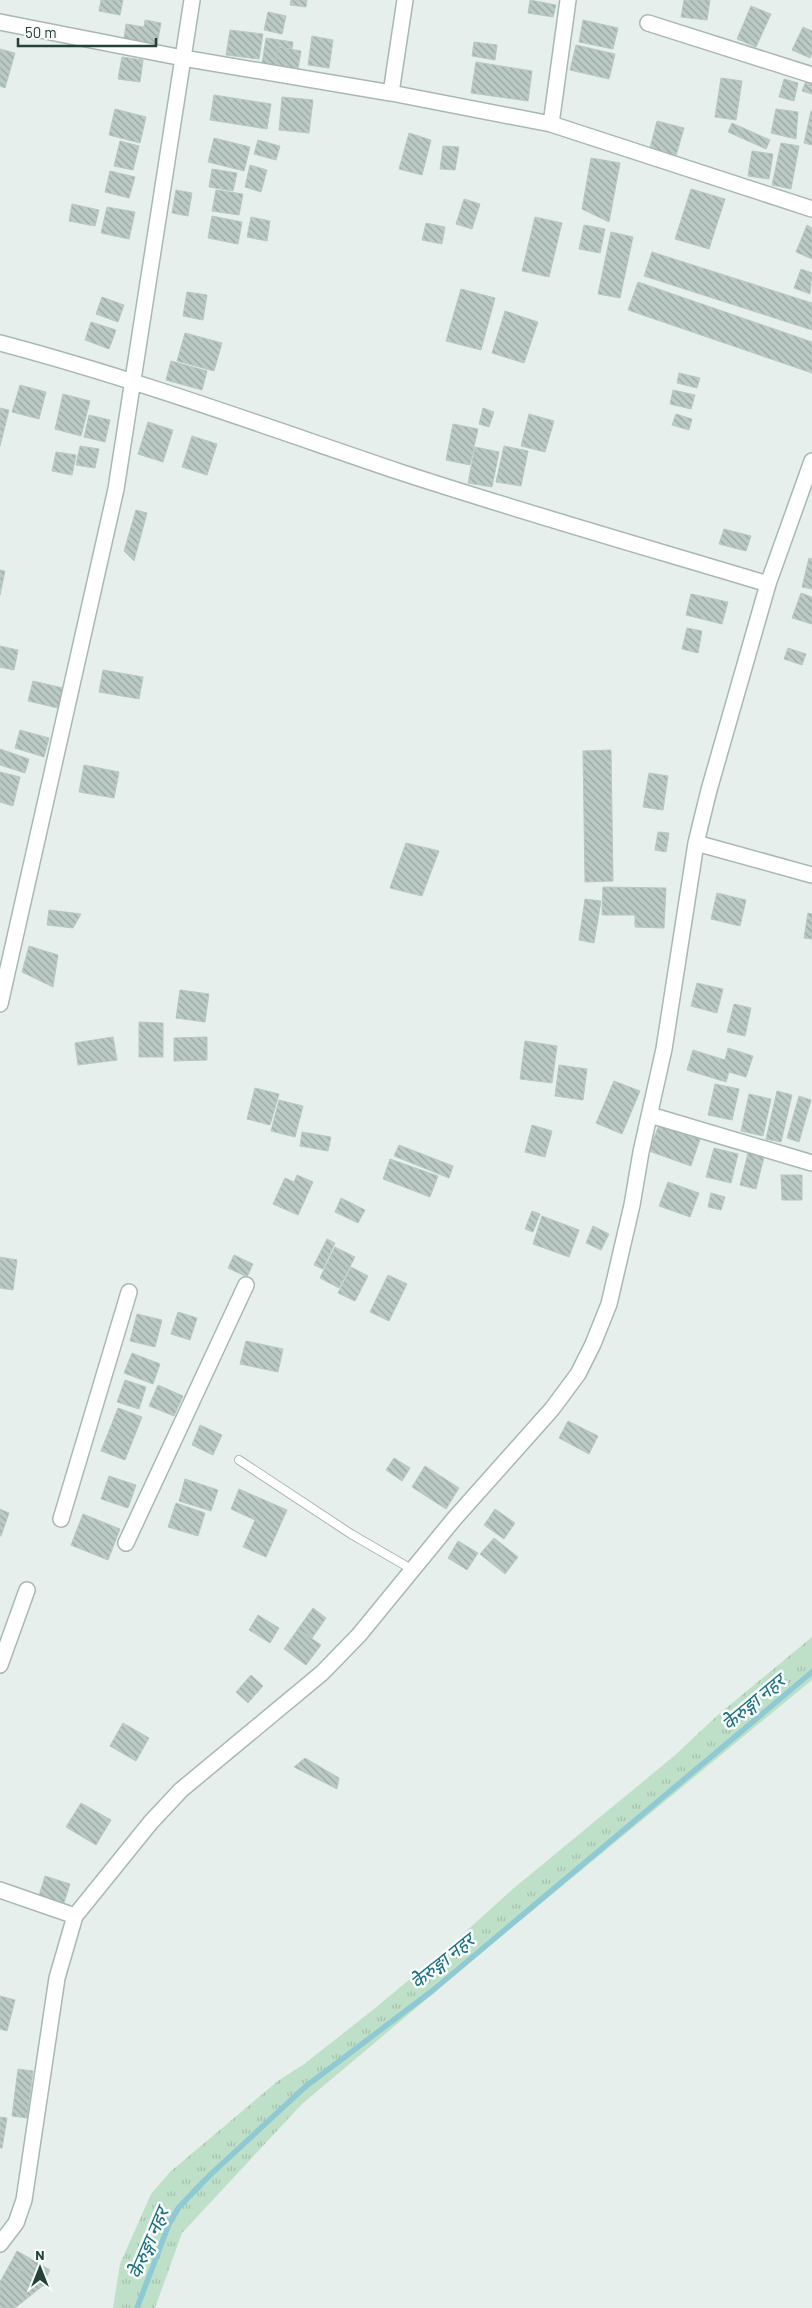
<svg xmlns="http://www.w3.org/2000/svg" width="812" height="2308" viewBox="0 0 812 2308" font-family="Barlow,'Noto Sans Devanagari',sans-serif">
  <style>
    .grass { fill: url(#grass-tufts) }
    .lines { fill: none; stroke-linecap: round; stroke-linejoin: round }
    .stream { stroke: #8ec9d4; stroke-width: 5.5 }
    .building { fill: url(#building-back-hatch); stroke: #b8c9c2 }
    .lane-casing { stroke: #a8b8b2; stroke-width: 10 }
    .street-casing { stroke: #a8b8b2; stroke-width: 18 }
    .lane { stroke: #fff; stroke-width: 8 }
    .street { stroke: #fff; stroke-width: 15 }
    .labels { text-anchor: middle; stroke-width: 5; stroke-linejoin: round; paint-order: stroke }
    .water-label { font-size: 19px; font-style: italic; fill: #1c6f80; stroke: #f7fbf9 }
  </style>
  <defs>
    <pattern id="grass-tufts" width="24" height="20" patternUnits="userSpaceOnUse" patternTransform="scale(1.25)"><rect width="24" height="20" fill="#bfe0c8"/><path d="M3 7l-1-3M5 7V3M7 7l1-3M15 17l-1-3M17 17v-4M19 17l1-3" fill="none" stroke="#a4c1ad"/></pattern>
    <pattern id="building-back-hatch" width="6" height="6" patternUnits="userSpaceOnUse" patternTransform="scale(1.25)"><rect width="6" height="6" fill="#bbcac4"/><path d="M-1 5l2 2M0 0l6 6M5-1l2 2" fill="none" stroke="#98a6a0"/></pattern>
  </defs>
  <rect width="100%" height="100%" fill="#e6efeb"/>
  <path class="grass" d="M812 1637V1680L504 1934 302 2104 182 2233 155 2308H113L120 2264 151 2194 170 2172 279 2080 303 2065 374 2009 452 1944 514 1888 674 1756 719 1714Z"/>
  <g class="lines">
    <path class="stream" d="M137 2308 169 2224 179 2207 210 2175 305 2087 432 1991 812 1672"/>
  </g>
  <path class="building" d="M101 0H123L120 15 99 11Z
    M291 0H307L306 7 290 5Z
    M530 0 556 5 553 17 528 13Z
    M684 0H710L707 20 681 17Z
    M751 6 771 14 756 47 737 39Z
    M268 12 286 16 282 34 264 30Z
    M145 20 161 23 157 45 124 39 126 24 144 27Z
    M583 20 618 28 613 49 579 42Z
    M803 27 812 31V54L810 58 792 50Z
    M230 30 263 34 259 59 226 55Z
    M312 36 333 40 329 68 308 65Z
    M266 38 293 42 292 49 278 47 275 66 262 64Z
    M474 42 497 45 495 60 472 56Z
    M576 45 615 54 609 79 570 70Z
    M278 47 301 51 298 69 275 66Z
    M0 49 15 53 5 88 0 86Z
    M122 57 143 60 140 82 118 79Z
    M476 62 532 71 528 101 471 93Z
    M721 78 742 81 736 120 715 117Z
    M784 79 798 83 794 101 779 97Z
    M806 81 812 83V94L802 91Z
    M214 95 271 104 267 129 210 120Z
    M282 97 313 100 309 133 279 130Z
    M115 109 146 117 140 143 109 135Z
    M776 109 798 112 796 139 771 133Z
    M811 111H812V145L804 143Z
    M657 121 684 128 675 159 649 152Z
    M732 123 770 140 766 149 728 132Z
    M409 133 431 140 422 175 399 169Z
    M214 138 250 147 244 171 208 162Z
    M258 140 280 146 276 160 254 154Z
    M120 141 139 146 133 170 114 166Z
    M781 143 799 146 791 189 772 185Z
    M443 146 459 147 455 170 440 169Z
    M752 151 773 154 769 179 748 176Z
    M591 158 620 163 609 222 582 209Z
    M250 165 267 170 261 192 245 187Z
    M212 169 237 173 233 191 209 187Z
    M110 171 135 177 129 198 105 192Z
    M691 189 725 199 709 249 675 239Z
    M176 190 192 193 188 216 172 213Z
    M216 190 243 194 239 215 212 211Z
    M464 199 480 204 472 229 456 224Z
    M72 204 99 210 95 226 69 221Z
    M107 207 135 212 129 239 101 233Z
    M212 216 242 222 238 244 208 238Z
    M251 217 270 221 267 241 247 237Z
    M535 217 562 223 549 277 522 271Z
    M426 223 445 227 442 244 422 240Z
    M584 225 605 229 600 253 579 249Z
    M807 225 812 228V259L796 252Z
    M611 232 633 237 620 298 598 294Z
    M652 252 812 303V330L644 276Z
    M801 269 812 273 810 294 794 288Z
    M638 282 812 342V373L628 310Z
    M461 289 495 298 481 350 446 341Z
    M187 292 207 295 203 320 183 316Z
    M102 297 124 305 118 322 96 314Z
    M505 311 538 322 524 363 492 353Z
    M91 322 116 330 109 349 85 340Z
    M185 333 222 343 214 371 177 361Z
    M171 361 207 371 202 390 166 380Z
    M679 373 700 378 697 388 677 383Z
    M20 385 46 392 39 419 12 412Z
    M673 390 695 395 691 409 670 404Z
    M63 394 90 401 81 436 55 429Z
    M0 408 9 410 0 446Z
    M483 408 494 412 489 427 479 424Z
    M529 414 554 421 545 452 521 446Z
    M676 414 692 419 689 430 672 425Z
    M89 415 110 420 105 442 84 437Z
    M148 422 173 430 163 462 138 454Z
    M453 424 478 429 470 465 446 460Z
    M192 436 217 444 207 475 182 467Z
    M80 446 99 449 95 468 76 465Z
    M504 446 528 451 521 486 496 482Z
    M475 447 499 452 492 487 468 483Z
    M56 452 76 455 72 475 52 471Z
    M136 510 147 513 134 561 124 551Z
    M724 529 751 536 746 551 719 544Z
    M809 558 812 559V589L802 587Z
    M0 570 5 571 0 595Z
    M801 593 812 597V624L792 618Z
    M691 594 728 602 722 624 686 615Z
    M687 628 702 631 698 653 682 649Z
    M0 646 18 650 14 670 0 667Z
    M788 648 806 654 802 665 784 659Z
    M103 670 143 677 139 699 99 692Z
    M33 681 67 689 62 709 28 701Z
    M20 730 49 738 44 757 15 748Z
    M0 749 29 759 25 773 0 765Z
    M611 750 613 881 585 882 583 751Z
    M84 765 119 772 114 798 79 792Z
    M0 772 20 777 13 806 0 802Z
    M649 773 668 776 663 810 643 807Z
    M658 832 669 833 666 852 655 850Z
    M406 843 439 851 422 896 390 888Z
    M603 887 666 888 664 928 635 927V915H602Z
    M717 893 746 900 740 926 711 919Z
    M585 899 601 901 594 943 579 940Z
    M49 910 81 914 73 928 47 925Z
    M808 913 812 914V939L804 938Z
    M29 946 58 955 53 987 22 972Z
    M697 983 723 989 717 1013 691 1006Z
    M180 990 209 994 205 1022 176 1018Z
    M734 1004 751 1008 745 1036 727 1032Z
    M139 1022 163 1023V1057H139Z
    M113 1037 117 1060 78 1065 75 1043Z
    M207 1037V1060L174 1061V1038Z
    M525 1041 557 1046 552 1083 520 1079Z
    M728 1048 753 1056 746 1077 729 1072 726 1082 687 1070 693 1050 725 1060Z
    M559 1065 587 1069 583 1100 555 1096Z
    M614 1081 640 1091 622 1134 596 1123Z
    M715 1084 739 1089 732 1120 708 1115Z
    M255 1088 279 1094 270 1125 247 1119Z
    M777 1091 792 1095 781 1142 766 1139Z
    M749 1094 771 1099 763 1136 741 1131Z
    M799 1096 811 1100 799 1142 787 1138Z
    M279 1100 303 1106 295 1137 271 1131Z
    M532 1125 552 1131 545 1157 525 1152Z
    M659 1125 700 1139 691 1166 649 1151Z
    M302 1132 331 1137 328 1151 300 1146Z
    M399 1145 453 1166 449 1178 394 1156Z
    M714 1148 738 1154 731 1183 706 1177Z
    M748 1153 764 1157 756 1189 740 1185Z
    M390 1159 438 1176 430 1197 383 1179Z
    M297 1175 313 1182 298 1215 273 1204 285 1178 294 1182Z
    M781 1175H802V1200H782Z
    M668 1182 699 1193 690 1217 659 1206Z
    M711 1193 725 1197 721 1210 708 1207Z
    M341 1198 365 1210 358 1223 335 1212Z
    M532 1211 540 1214 533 1232 525 1229Z
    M542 1216 579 1230 569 1257 533 1244Z
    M593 1226 609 1234 601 1250 586 1243Z
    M327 1239 335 1243 323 1269 314 1265Z
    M335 1247 355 1257 339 1288 320 1278Z
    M234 1255 253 1264 247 1277 228 1268Z
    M0 1257 17 1260 13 1290 0 1288Z
    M351 1267 368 1276 355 1301 338 1293Z
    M388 1275 407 1284 389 1321 370 1312Z
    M178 1312 197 1318 190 1340 171 1334Z
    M137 1314 162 1320 155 1347 130 1341Z
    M246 1341 283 1349 278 1372 240 1364Z
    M132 1353 160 1364 153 1384 124 1373Z
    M125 1380 146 1387 139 1409 117 1402Z
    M158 1385 183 1396 174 1416 149 1406Z
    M118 1408 142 1417 125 1460 101 1451Z
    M568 1421 598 1436 589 1454 559 1438Z
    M200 1425 222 1435 213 1455 192 1445Z
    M394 1458 410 1468 402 1481 386 1470Z
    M425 1466 459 1488 446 1509 412 1487Z
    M109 1476 136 1485 128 1508 101 1499Z
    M185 1479 218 1490 211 1511 179 1501Z
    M239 1489 287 1510 266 1557 243 1547 255 1520 231 1509Z
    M176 1503 205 1513 198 1536 168 1527Z
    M0 1509 9 1513 1 1536H0Z
    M495 1509 515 1523 504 1539 484 1525Z
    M83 1514 120 1529 108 1560 71 1545Z
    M494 1538 518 1557 505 1574 480 1554Z
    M458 1541 478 1553 467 1570 448 1558Z
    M313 1608 326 1618 312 1638 298 1629Z
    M258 1615 279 1628 270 1643 249 1630Z
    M298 1629 321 1645 306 1665 284 1649Z
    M251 1675 263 1686 248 1703 236 1692Z
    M123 1723 149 1738 136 1761 110 1746Z
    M305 1758 339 1778 337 1789 294 1767Z
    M81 1803 111 1820 96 1845 66 1827Z
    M45 1876 70 1884 63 1906 38 1899Z
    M0 1996 15 2000 7 2031 0 2029Z
    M18 2069 33 2071 27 2118 12 2116Z
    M0 2117 7 2118 2 2148H0Z
    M17 2251 50 2270 43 2283 10 2264Z
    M10 2264 45 2284 15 2308H0V2282Z"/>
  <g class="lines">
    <defs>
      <path id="lane" d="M239 1460 351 1534 413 1570"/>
      <path id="street" d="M0 22 183 58 391 93 551 124 812 209
        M648 23 812 75
        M391 93 405 0
        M551 124 568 0
        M0 343C136 379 267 427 400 472 522 512 645 547 768 584
        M696 843 812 875
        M0 1004 116 489 192 0
        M650 1115 812 1163
        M61 1519 129 1292
        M126 1543 246 1285
        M0 1665 27 1590
        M0 1890 75 1916
        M0 2244 16 2223 24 2200 57 1978 75 1916 151 1822 181 1790 322 1673 359 1635 454 1519 552 1409 578 1374 593 1344 609 1304 632 1205 641 1152 664 1049 696 843 709 790 768 584 812 461"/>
    </defs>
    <use href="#lane" class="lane-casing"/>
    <use href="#street" class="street-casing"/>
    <use href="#lane" class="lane"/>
    <use href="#street" class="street"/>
  </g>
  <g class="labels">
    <g class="water-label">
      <text transform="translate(753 1702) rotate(-40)" y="7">केेरुङ्गा नहर</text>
      <text transform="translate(442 1961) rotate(-39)" y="7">केेरुङ्गा नहर</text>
      <text transform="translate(148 2243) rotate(-67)" y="7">केेरुङ्गा नहर</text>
    </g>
  </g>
  <g transform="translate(40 2268)" stroke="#f7fbf9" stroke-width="4" paint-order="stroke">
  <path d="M0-4L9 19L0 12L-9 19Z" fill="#24423a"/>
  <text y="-8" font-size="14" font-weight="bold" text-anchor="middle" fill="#24423a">N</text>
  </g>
  <path d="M18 38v8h138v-8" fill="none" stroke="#24423a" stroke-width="2.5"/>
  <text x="25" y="38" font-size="15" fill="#24423a" stroke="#f7fbf9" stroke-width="4" paint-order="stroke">50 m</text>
</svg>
